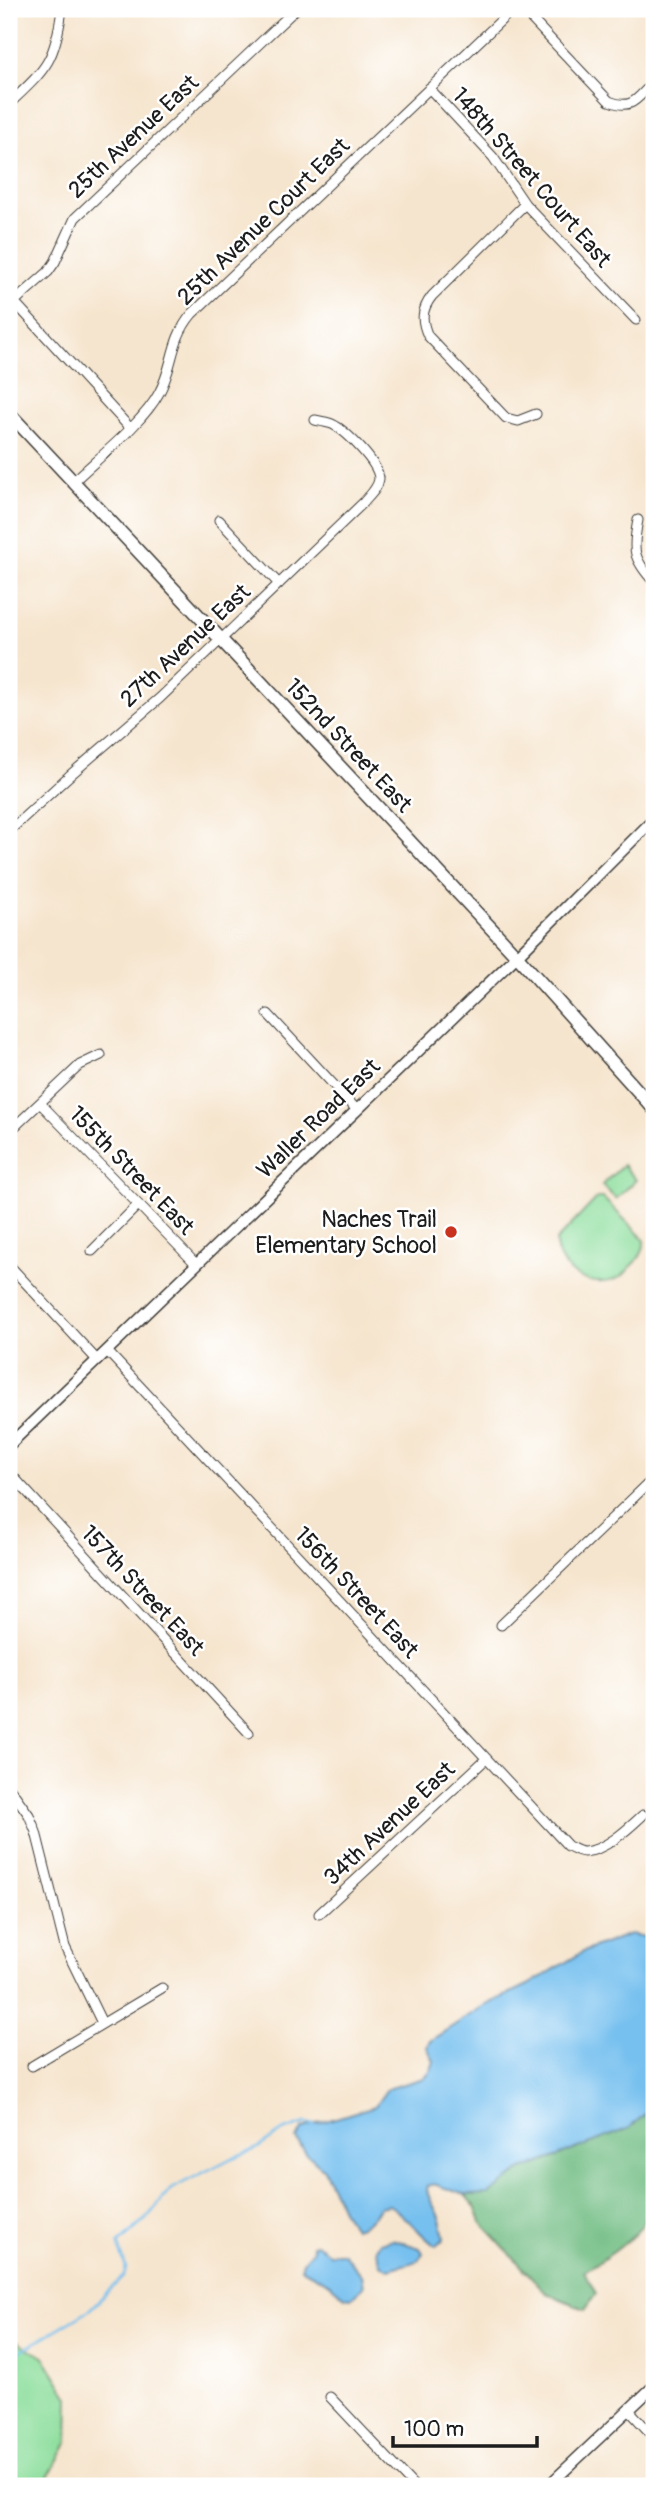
<svg xmlns="http://www.w3.org/2000/svg" width="663" height="2495" viewBox="0 0 663 2495" font-family="Pangolin,sans-serif">
  <style>
    .green { fill: #8dde9d; stroke: #547d5c; stroke-width: 2 }
    .forest { fill: #72bd84; stroke: #476c50; stroke-width: 2 }
    .water { fill: #76c0ef; stroke: #496e86; stroke-width: 2 }
    .lines { fill: none; stroke-linecap: round; stroke-linejoin: round }
    .stream { stroke: #76c0ef; stroke-width: 2.5 }
    .minor-casing { stroke: #3d3a37; stroke-width: 11 }
    .tertiary-casing { stroke: #3d3a37; stroke-width: 13 }
    .secondary-casing { stroke: #3d3a37; stroke-width: 15 }
    .minor { stroke: #fff; stroke-width: 9 }
    .tertiary { stroke: #fff; stroke-width: 10 }
    .secondary { stroke: #fff; stroke-width: 12 }
    .poi-dot { fill: #c8321e; stroke: #fff; stroke-width: 2.5 }
    .labels { text-anchor: middle; stroke-width: 5; stroke-linejoin: round; paint-order: stroke }
    .street-label { font-size: 23px; fill: #1c1c1c; stroke: #fff }
    .poi-label { font-size: 23px; fill: #1c1c1c; stroke: #fff; text-anchor: end }
  </style>
  <rect width="100%" height="100%" fill="#fff"/>
  <filter id="ink" filterUnits="userSpaceOnUse"><feTurbulence type="fractalNoise" baseFrequency=".0143" numOctaves="2"/><feDisplacementMap in="SourceGraphic" scale="14" xChannelSelector="R" yChannelSelector="G"/><feConvolveMatrix kernelMatrix="1 2 1 2 8 2 1 2 1" color-interpolation-filters="sRGB"/></filter>
  <filter id="wash" filterUnits="userSpaceOnUse"><feTurbulence type="fractalNoise" baseFrequency=".00686" numOctaves="4" result="noise"/><feDisplacementMap in="SourceGraphic" scale="28" xChannelSelector="R" yChannelSelector="G"/><feGaussianBlur stdDeviation="1.57" result="paint"/><feColorMatrix in="noise" values="0 0 0 0 0 0 0 0 0 0 0 0 0 0 0 0 0 1.4 0 .05"/><feComposite in="paint" operator="in"/></filter>
  <g filter="url(#wash)">
    <rect width="100%" height="100%" fill="#f6e5ce"/>
    <path class="green" d="M623 1165 636 1180 616 1199 602 1185Z
      M597 1198H603L644 1239C645 1249 641 1256 634 1264 630 1267 626 1273 622 1276 595 1293 556 1273 556 1241Z
      M17 2342 45 2358 69 2397 68 2442 43 2486H9V2343Z"/>
    <path class="forest" d="M654 2105C654 2136 660 2199 643 2224 631 2242 602 2261 584 2271L596 2294 585 2309 546 2293 481 2222 475 2207 465 2195 489 2194 520 2171 630 2128Z"/>
    <path class="water" d="M630 1934 654 1939V2105L630 2128 520 2171 489 2194 465 2195 434 2184 427 2187C427 2199 434 2204 438 2215 442 2223 443 2231 444 2239L436 2246C419 2235 408 2216 389 2205L379 2207C373 2218 366 2226 354 2228L342 2210 324 2169 306 2153 296 2139 303 2128 375 2106 387 2089 424 2078 431 2070 434 2061 427 2047 430 2041 482 2007 528 1985 583 1952Z
      M392 2239 420 2248 423 2253 418 2261 389 2269 381 2264 376 2249 380 2243Z
      M316 2244 329 2253H343L362 2275 364 2286 351 2298 345 2297 330 2284 301 2268 303 2262 313 2249 312 2245Z"/>
    <g class="lines">
      <path class="stream" d="M9 2358 89 2310 124 2276 126 2268 118 2244 146 2219 171 2189 232 2158 256 2149 283 2131 306 2123 314 2125"/>
    </g>
  </g>
  <g filter="url(#ink)">
    <g class="lines">
      <defs>
        <path id="minor" d="M522 9 609 101C634 111 637 97 654 82
          M429 88 493 157 525 204 636 320
          M9 104C46 69 55 62 62 9
          M525 204 432 296C421 310 421 321 428 336L506 418 518 421 536 414
          M9 296 130 428
          M14 302 48 272 55 262 75 218 296 9
          M73 482C98 458 144 422 159 393 174 366 170 340 192 314L513 9
          M219 520 279 584
          M638 520C632 551 633 559 654 582
          M9 831 69 776 160 698 364 502C370 495 378 488 379 479 379 463 345 430 332 424 326 422 320 421 315 420
          M268 1014 357 1110
          M40 1103 196 1264
          M9 1132 80 1065 101 1055
          M92 1251 138 1205
          M9 1265 97 1360
          M107 1351 568 1846C573 1848 579 1852 584 1852 605 1851 629 1828 643 1815
          M9 1472 249 1733
          M501 1625 654 1478
          M9 1787 29 1815 36 1832 65 1947 102 2023
          M319 1914 486 1759
          M32 2066 162 1988
          M330 2397 414 2486
          M629 2410 654 2437"/>
        <path id="tertiary" d="M9 1445 517 956 654 819
          M548 2486 654 2386"/>
        <path id="secondary" d="M9 413 517 956 654 1109"/>
      </defs>
      <use href="#minor" class="minor-casing"/>
      <use href="#tertiary" class="tertiary-casing"/>
      <use href="#secondary" class="secondary-casing"/>
      <use href="#minor" class="minor"/>
      <use href="#tertiary" class="tertiary"/>
      <use href="#secondary" class="secondary"/>
    </g>
  </g>
  <circle class="poi-dot" cx="451" cy="1232" r="7"/>
  <g class="labels">
    <g class="street-label">
      <text transform="translate(133 136) rotate(-43)" y="8">25th Avenue East</text>
      <text transform="translate(532 177) rotate(49)" y="8">148th Street Court East</text>
      <text transform="translate(263 221) rotate(-44)" y="8">25th Avenue Court East</text>
      <text transform="translate(185 645) rotate(-43)" y="8">27th Avenue East</text>
      <text transform="translate(349 745) rotate(47)" y="8">152nd Street East</text>
      <text transform="translate(318 1118) rotate(-44)" y="8">Waller Road East</text>
      <text transform="translate(132 1170) rotate(46)" y="8">155th Street East</text>
      <text transform="translate(143 1590) rotate(47)" y="8">157th Street East</text>
      <text transform="translate(357 1592) rotate(47)" y="8">156th Street East</text>
      <text transform="translate(389 1823) rotate(-43)" y="8">34th Avenue East</text>
    </g>
    <g class="poi-label">
      <text x="437" y="1227">Naches Trail<tspan x="437" dy="26">Elementary School</tspan></text>
    </g>
  </g>
  <rect width="663" height="2495" fill="none" stroke="#fff" stroke-width="35"/>
  <path d="M393 2436v10h144v-10" fill="none" stroke="#1c1c1c" stroke-width="3.5"/>
  <text x="404" y="2436" font-size="21" fill="#1c1c1c" stroke="#ffffff" stroke-width="5" paint-order="stroke">100 m</text>
</svg>
